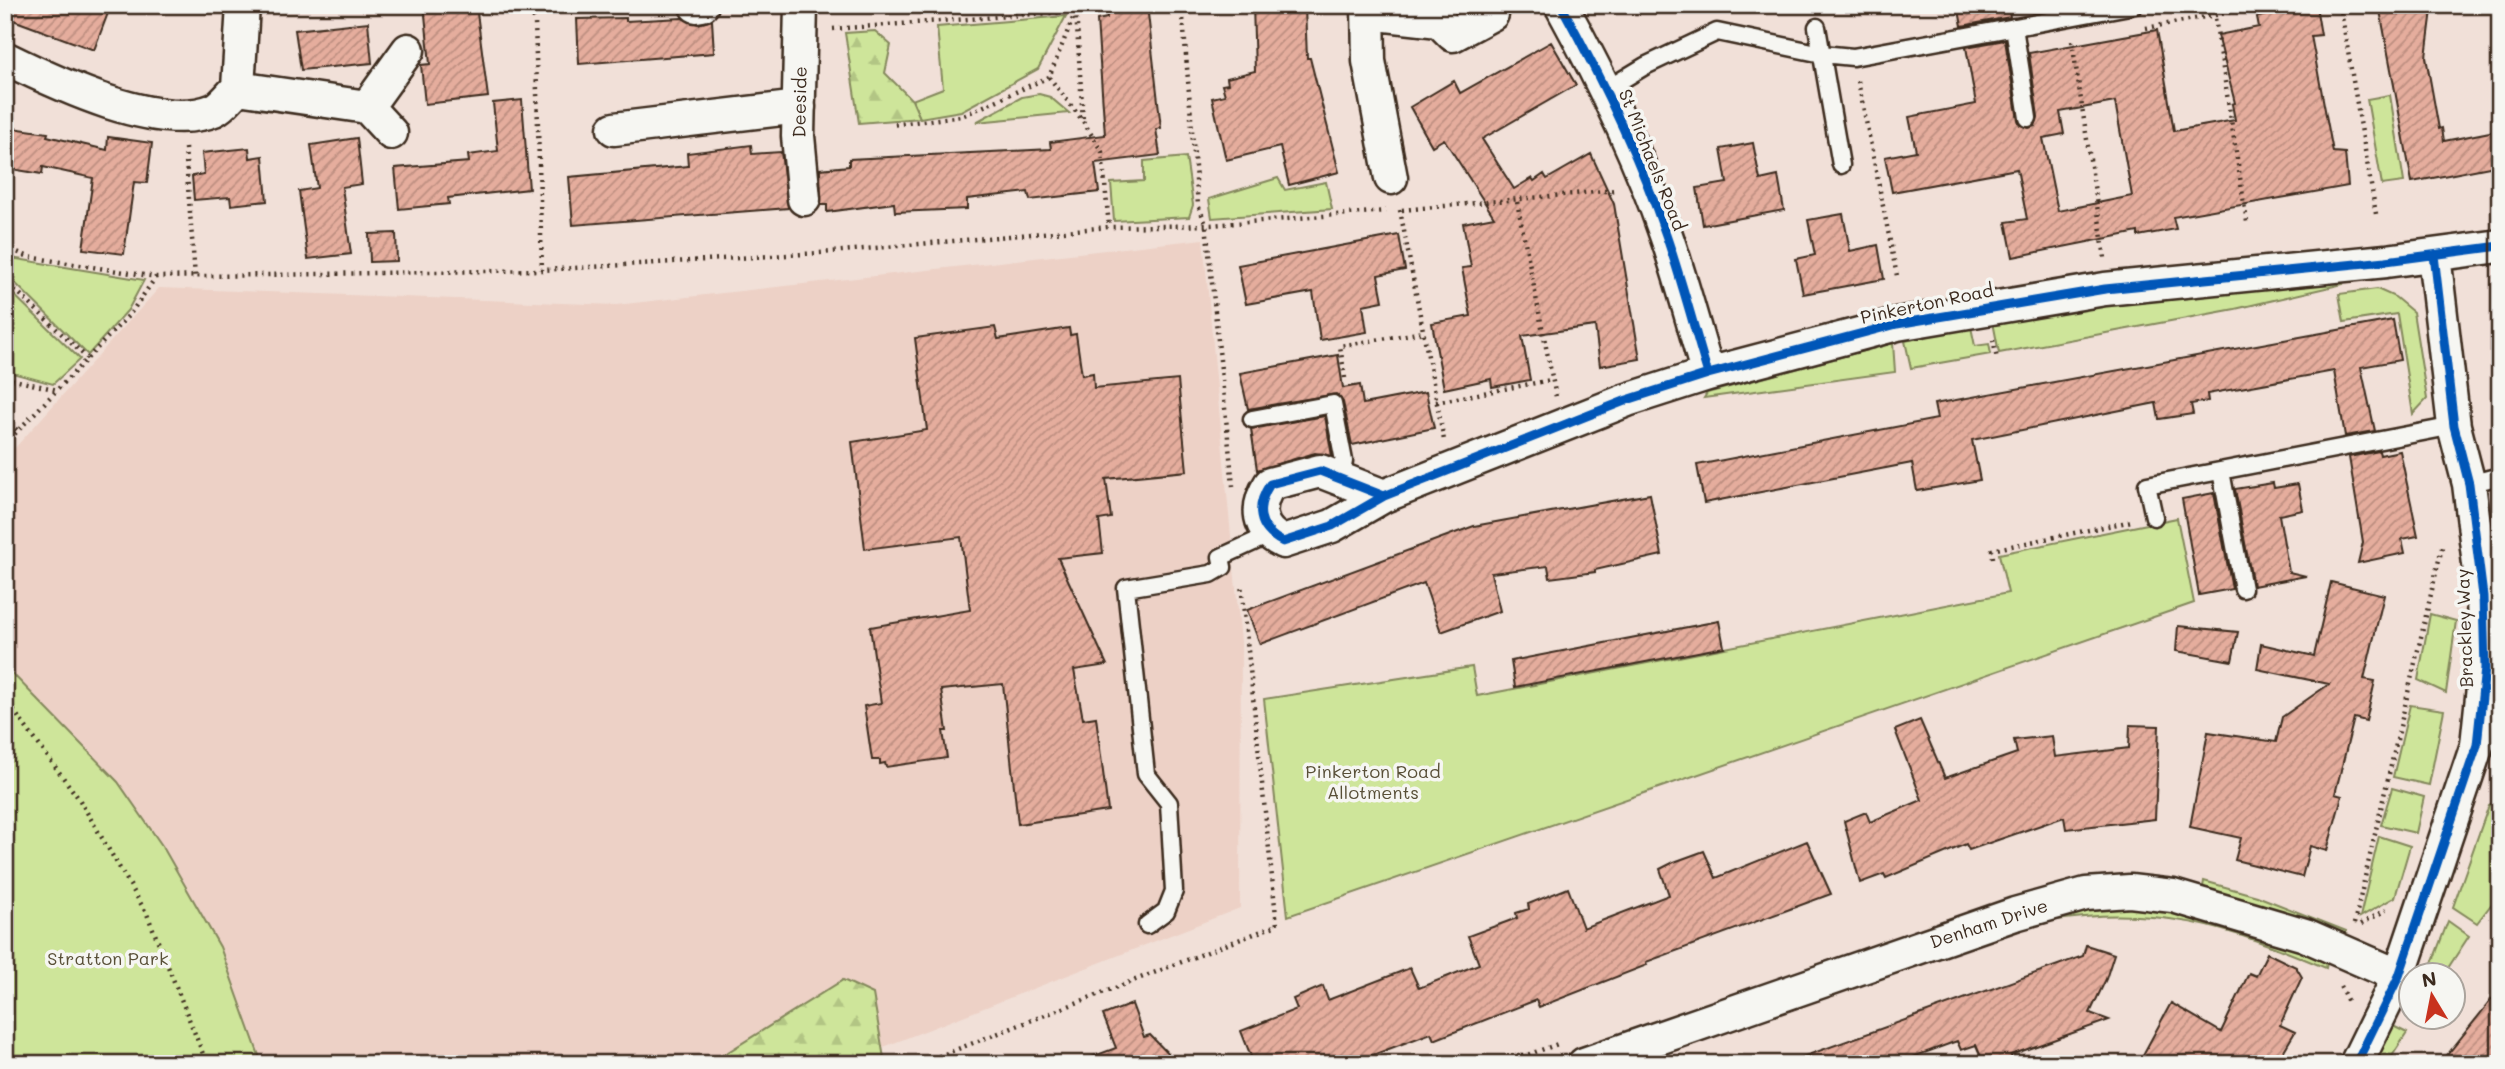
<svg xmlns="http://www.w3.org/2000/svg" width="2505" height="1069" viewBox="0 0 2505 1069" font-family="Mali,sans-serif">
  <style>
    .built { fill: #edd1c6 }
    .green { fill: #cee59a; stroke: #84885c; stroke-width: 2 }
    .forest { fill: url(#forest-firs); stroke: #84885c; stroke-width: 2 }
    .building { fill: url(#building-hatch); stroke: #3b2a1e; stroke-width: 2; fill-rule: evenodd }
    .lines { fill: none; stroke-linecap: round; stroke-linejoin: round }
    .service-casing { stroke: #3b2a1e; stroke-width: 21 }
    .minor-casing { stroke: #3b2a1e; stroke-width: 37 }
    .path { stroke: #3b2a1e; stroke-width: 4.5; stroke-dasharray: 2 5; stroke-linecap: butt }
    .service { stroke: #f6f6f2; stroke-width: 16 }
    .minor { stroke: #f6f6f2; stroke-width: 32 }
    .cycleway-casing { stroke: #f6f6f2; stroke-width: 13 }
    .cycleway { stroke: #0057b8; stroke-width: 9 }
    .labels { text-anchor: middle; stroke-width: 7; stroke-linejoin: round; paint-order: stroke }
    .street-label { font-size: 18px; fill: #3b2a1e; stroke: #f6f6f2 }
    .park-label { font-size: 18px; fill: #584f37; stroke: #f6f6f2 }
  </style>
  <defs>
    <pattern id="forest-firs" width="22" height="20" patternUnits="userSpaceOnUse" patternTransform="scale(1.75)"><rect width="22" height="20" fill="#cee59a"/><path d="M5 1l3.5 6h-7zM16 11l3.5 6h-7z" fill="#b2c584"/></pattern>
    <pattern id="building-hatch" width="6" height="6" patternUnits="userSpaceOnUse" patternTransform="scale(1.75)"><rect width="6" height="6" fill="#e5ad9d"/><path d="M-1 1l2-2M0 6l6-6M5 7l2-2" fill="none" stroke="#bb8d7f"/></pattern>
  </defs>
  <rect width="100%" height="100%" fill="#f1e0d8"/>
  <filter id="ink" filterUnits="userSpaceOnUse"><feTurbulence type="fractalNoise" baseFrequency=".0143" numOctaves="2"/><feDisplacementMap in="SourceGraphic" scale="14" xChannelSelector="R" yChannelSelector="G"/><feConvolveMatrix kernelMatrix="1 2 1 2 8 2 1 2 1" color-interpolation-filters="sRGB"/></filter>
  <g filter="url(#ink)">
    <path class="built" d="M1203 239 1241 642 1240 908 840 1064H262L220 947 163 847 118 782 5 667V459L159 288 616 305Z"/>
    <path class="green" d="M1066 16 1038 69 961 111 920 118 912 100 943 88 937 27Z
      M1039 94 1050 97 1069 113 976 122 1022 97Z
      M2390 95 2404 182 2382 185 2367 99Z
      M1186 157 1193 205 1189 217 1114 221 1111 183 1144 181V161Z
      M1278 178 1285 190 1326 182 1332 209 1212 218 1209 199Z
      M5 257 144 280 128 310 88 355 5 273Z
      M2342 279 2343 284 2235 309 1999 353 1993 322 2187 294Z
      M5 286 80 359 53 384 5 371Z
      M2377 289 2395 297 2413 312 2427 399 2413 414 2397 314 2344 322 2339 294Z
      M1971 327 1975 346 1989 344 1991 354 1911 368 1905 341Z
      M1893 343 1895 372 1704 398 1707 393Z
      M2177 518 2194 603 1288 916 1264 699 1472 667 1477 696 2008 593 1999 554Z
      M2430 614 2456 621 2446 693 2418 680Z
      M5 666 118 782 163 847 220 947 262 1064H5Z
      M2410 705 2444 710 2429 785 2393 777Z
      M2392 788 2424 797 2416 833 2381 825Z
      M2500 799V893L2477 923 2453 907 2489 805Z
      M2379 836 2410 846 2395 897 2360 917Z
      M2204 881 2257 896 2346 931 2345 937 2203 887Z
      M2092 906C2176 906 2250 929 2327 962L2326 968C2226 926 2158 904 2049 921Z
      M2448 921 2469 936 2444 974H2428Z
      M2393 1026 2407 1033 2387 1064H2372Z"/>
    <path class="forest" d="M875 31 891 45 885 73 912 100 920 118 859 123 845 33Z
      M843 980 873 994 885 1064H709Z"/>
    <path class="building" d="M5 5H111L94 50 5 17Z
      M424 5H476L488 97 425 104 421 65 430 64Z
      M1106 5H1147L1161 128 1156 129 1160 155 1095 163 1099 192 1030 200 1028 192 967 199V209L895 212 894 203 827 212V205H821L820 169 849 166V159L1051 149 1050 142 1105 135 1097 20 1107 18Z
      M1253 5 1305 7 1307 58H1310L1339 172 1289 185 1280 147 1226 160 1212 98 1225 95 1222 85 1228 84 1227 78 1255 71Z
      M1958 5H2008L2010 17 1962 26Z
      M2379 5H2416L2417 11 2432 10 2426 57 2439 129 2442 128 2444 141 2500 130V165L2412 182Z
      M2316 6 2321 35 2311 36 2333 152 2345 153 2348 186 2173 217 2176 229 2138 236V232L2013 257 2006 222 2027 219 2017 169 1892 192 1885 157 1916 151 1909 117 1976 104 1966 47 2005 40 2018 120 2020 125 2029 128 2035 126 2038 117 2029 53 2157 30 2174 131 2235 120 2232 104 2235 103 2218 35 2259 27 2257 17ZM2115 102 2132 196 2058 211 2043 138 2064 134 2060 112Z
      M626 18V21L682 18 698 24 712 20 714 53 579 64 577 19Z
      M368 22 372 63 301 70 295 30Z
      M1551 42 1576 85 1482 139 1514 189 1532 178 1534 181 1544 174 1547 179 1591 154 1614 204 1640 359 1600 366 1595 326 1522 336 1530 380 1492 387 1491 379 1444 389 1432 323 1471 316 1462 268 1471 267 1463 223 1494 217 1444 139 1432 146 1410 107 1454 81 1460 93Z
      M522 100 529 189 448 198 449 204 399 209 395 168 469 162 468 155 498 151 493 103Z
      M5 127 48 133 47 136 107 150 108 137 152 143 147 183 134 182 124 254 83 249 93 178 43 167 42 174 5 168Z
      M357 138 362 184 342 187 351 254 308 259 299 191 317 188 311 145Z
      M1753 143 1760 180 1778 176 1784 210 1703 225 1697 188 1727 183 1721 149Z
      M751 145 752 154 781 152 788 208 573 225 569 177 688 166 687 153Z
      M249 148 250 158 263 156 267 201 231 205 230 197 194 200 192 176 204 174 202 153Z
      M1843 214 1850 251 1878 245 1884 279 1803 294 1796 259 1815 255 1808 220Z
      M396 233 397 261 370 262 369 234Z
      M1399 235 1405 270 1378 275 1383 301 1363 305 1367 332 1320 340 1313 292 1246 304 1238 265Z
      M2393 320 2400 360 2361 367 2375 431 2345 436 2334 371 2207 394 2208 401 2191 404 2193 414 2159 419 2156 403 1972 440 1980 480 1917 491 1912 463 1704 503 1697 465 1937 419 1934 404Z
      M995 327 998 339 1069 328 1070 335 1076 334 1082 375 1093 373 1094 388 1178 380 1187 471 1106 479 1111 518 1099 520 1103 553 1058 558 1107 665 1074 670 1083 719 1096 717 1108 811 1018 824 1003 684 941 690 947 731H943L947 758 886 767 885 763 880 764V760H872L864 706 881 703 870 627 970 610 961 537 865 549 852 442 927 430 915 338Z
      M1338 355 1343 388 1360 385 1363 404 1426 392 1434 428 1352 445 1343 402 1336 394 1248 409 1240 373Z
      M1325 416 1332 456 1315 453 1257 470 1251 429Z
      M2379 451 2380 455 2400 451 2418 536 2402 539 2405 553 2358 563 2363 542 2349 457Z
      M2273 483 2274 488 2298 484 2303 510 2279 515 2289 572 2306 576 2253 586 2235 489Z
      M2214 493 2232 589 2199 595 2182 499Z
      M1650 494 1662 555 1595 570V572L1550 578 1548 566 1491 573 1500 611 1441 632 1424 583 1260 644 1247 610 1474 526Z
      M2331 582 2384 595 2364 679 2375 681 2366 721 2354 718 2335 794 2342 796 2327 851 2310 846 2302 877 2235 860 2241 838 2190 827 2208 732 2276 742 2282 717 2329 684 2257 669 2261 644 2314 656Z
      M1719 621 1724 647 1515 687 1511 661Z
      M2178 626 2238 632 2232 661 2176 651Z
      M1920 720 1945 778 2017 753 2014 740 2052 736 2055 757 2129 748 2130 725 2159 726 2155 819 2066 829 2064 817 1969 850 1966 844 1886 878 1884 874 1860 883 1844 821 1866 812 1870 822 1922 800 1895 730Z
      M1807 841 1831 894 1646 962 1647 965 1539 1007 1536 1000 1434 1040 1431 1033 1349 1064H1254L1241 1031 1297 1009 1293 999 1323 986 1328 1000 1410 968 1419 988 1479 964 1468 936 1517 918 1516 913 1529 909 1528 904 1568 888 1583 928 1669 895 1660 869 1674 862 1704 851 1716 878Z
      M2086 945 2114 954 2106 979 2090 1013 2109 1020 2011 1055 2013 1064H1984L1976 1045 1961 1050 1957 1041 1894 1064H1792L1791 1061 2083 956Z
      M2267 953 2296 967 2302 977 2280 1025 2295 1032 2276 1064H2138L2171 1003 2221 1032 2249 973 2256 976Z
      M2500 989V1064H2440Z
      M1132 1004 1144 1037 1150 1035 1178 1064H1081V1061L1116 1048 1103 1015Z"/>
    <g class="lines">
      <defs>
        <path id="service" d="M1817 27 1841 165
          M2014 27 2028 118
          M1607 89 1645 66 1717 32 1822 54 1853 57 2135 5
          M1252 419 1333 404 1344 461 1341 477
          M2221 471 2243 589
          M2469 484 2500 476
          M2154 517 2147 485 2454 426
          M1147 925 1166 911 1174 891 1169 803 1146 774 1126 588 1211 574 1223 567 1221 557 1269 535"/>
        <path id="minor" d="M801 5 798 136 804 199
          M1368 5 1369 61 1391 178
          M1561 5C1602 80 1639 155 1666 235 1682 281 1694 328 1708 374
          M696 6 702 5
          M1369 13 1439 21 1453 35 1492 14
          M5 58C56 83 159 133 214 110 223 106 231 94 238 88L367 107
          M238 88 243 5
          M614 129 799 107
          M391 133 367 107 408 50
          M1320 471 1384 496 1332 526 1283 542C1257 529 1255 507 1270 484Z
          M1384 496 1627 400 1708 374 1897 324 2105 289 2386 261 2500 246
          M1584 1064 2015 914 2086 894 2130 891 2173 896 2305 935 2399 976
          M2356 1064 2399 976 2477 745 2485 668 2483 596 2469 484 2454 426 2434 255"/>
      </defs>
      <use href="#service" class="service-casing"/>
      <use href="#minor" class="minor-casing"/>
      <path class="path" d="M527 5 535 21 542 270
        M1079 5 1076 11 1083 121
        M1182 5 1198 205 1206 224 1233 486
        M2213 5 2247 222
        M2340 5 2376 214
        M2146 28 2269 5
        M833 29 1076 11 1049 77 962 116 891 125
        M2072 41 2105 258
        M1049 77 1083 121 1102 152 1109 227
        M1858 81 1897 276
        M185 148 195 277
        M1517 202 1556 397
        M1400 210 1444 440
        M1402 210 1616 190
        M5 247 29 257 156 277 542 270 820 253 1109 227 1211 225 1386 211
        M5 280 89 360
        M1993 340 1997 359
        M5 378 58 390
        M1345 378 1340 346 1424 332
        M1436 402 1551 380
        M5 419 18 431
        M5 444 130 314 156 277
        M1993 558 1992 550 2132 521
        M5 699 79 799 147 914 207 1064
        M2354 924 2442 547
        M2361 924 2386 910
        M2340 986 2349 1004
        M919 1064 1277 925 1241 584
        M1502 1064 1558 1044"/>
      <use href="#service" class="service"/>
      <use href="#minor" class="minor"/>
      <defs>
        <path id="cycleway" d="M1561 5C1602 80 1639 155 1666 235 1682 281 1694 328 1708 374
          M1320 471 1384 496 1332 526 1283 542C1257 529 1255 507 1270 484Z
          M1384 496 1627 400 1708 374 1897 324 2105 289 2386 261 2500 246
          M2356 1064 2399 976 2477 745 2485 668 2483 596 2469 484 2454 426 2434 255"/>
      </defs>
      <use href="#cycleway" class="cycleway-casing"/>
      <use href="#cycleway" class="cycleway"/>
    </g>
  </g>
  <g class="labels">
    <g class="street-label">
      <text transform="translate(800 102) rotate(-89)" y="6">Deeside</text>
      <text transform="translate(1652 160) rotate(68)" y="6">St Michaels Road</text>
      <text transform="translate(1927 304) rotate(-12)" y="6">Pinkerton Road</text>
      <text transform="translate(2465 628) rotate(-92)" y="6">Brackley Way</text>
      <text transform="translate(1989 924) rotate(-18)" y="6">Denham Drive</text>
    </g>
    <g class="park-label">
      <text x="1373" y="778">Pinkerton Road<tspan x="1373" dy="21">Allotments</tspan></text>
      <text x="108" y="965">Stratton Park</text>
    </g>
  </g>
  <rect width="2505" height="1069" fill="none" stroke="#f6f6f2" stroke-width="28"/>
  <rect x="14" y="14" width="2477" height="1041" fill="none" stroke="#3b2a1e" stroke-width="2.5" filter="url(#ink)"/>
  <g transform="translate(2432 996) rotate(350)"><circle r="33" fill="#f6f6f2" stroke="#aba49d" stroke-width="2"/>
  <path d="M0-5L12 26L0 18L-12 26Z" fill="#c8321e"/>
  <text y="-10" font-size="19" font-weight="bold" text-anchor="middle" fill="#3b2a1e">N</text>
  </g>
</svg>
